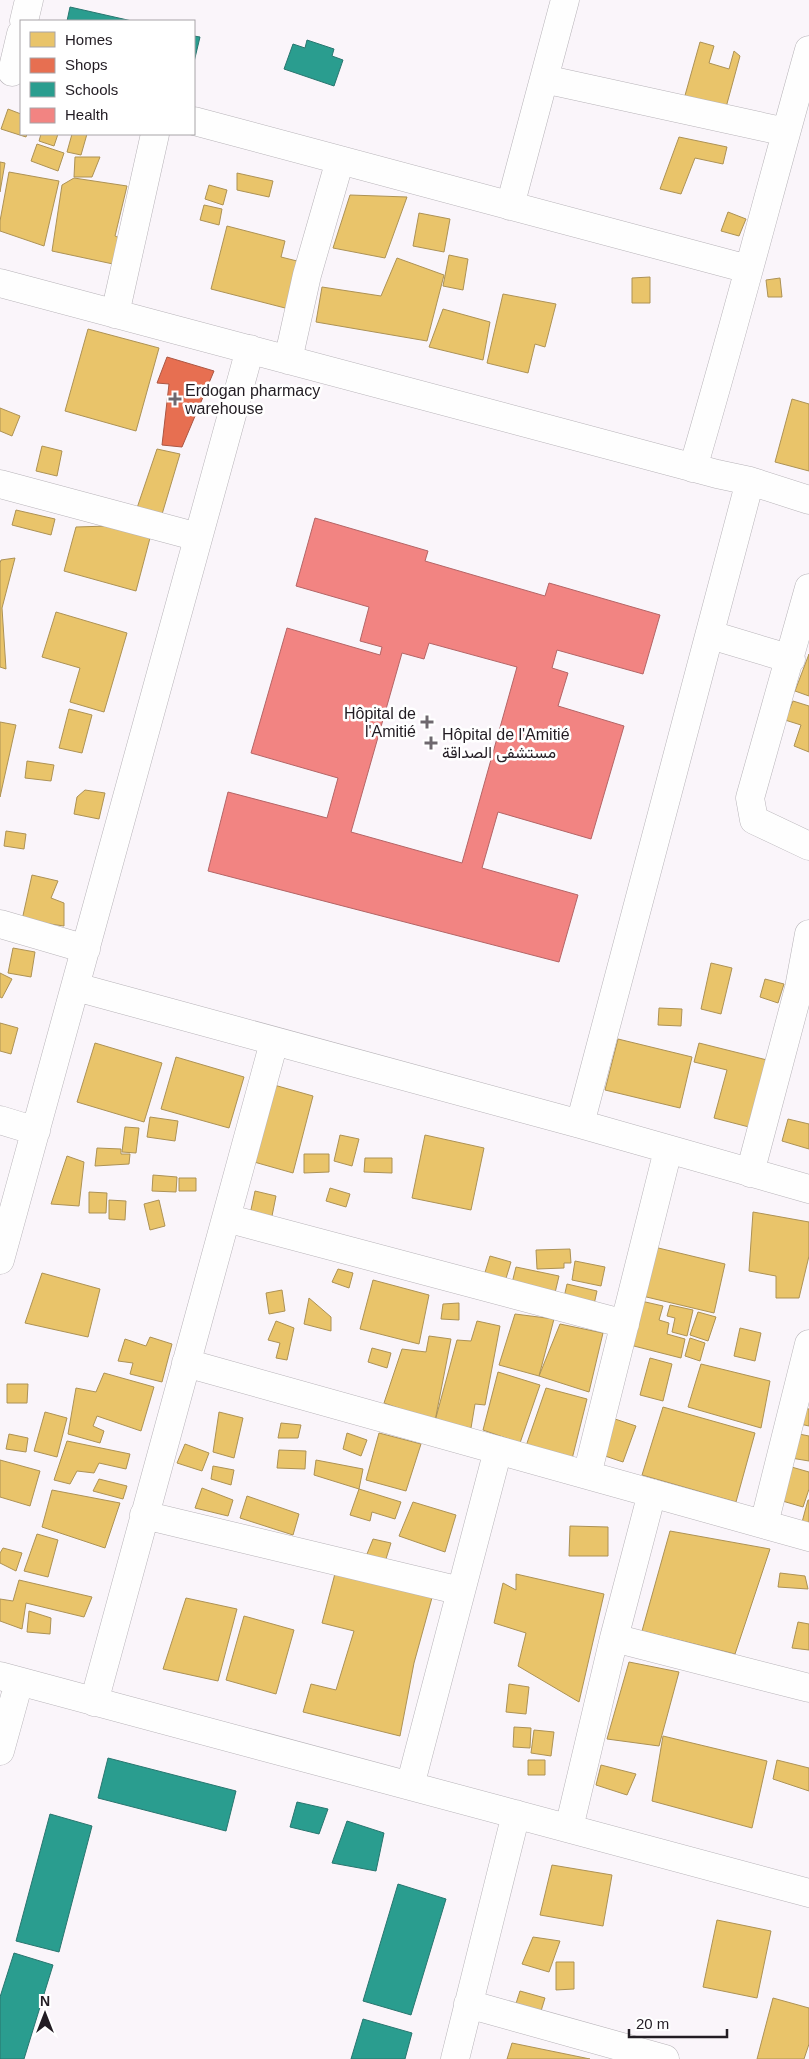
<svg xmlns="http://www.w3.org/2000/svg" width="809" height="2059" viewBox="0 0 809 2059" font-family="Helvetica,Vazirmatn,sans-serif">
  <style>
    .homes { fill: #e9c46a; stroke: #ad9255 }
    .shops { fill: #e76f51; stroke: #ac5643 }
    .schools { fill: #2a9d8f; stroke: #28766f }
    .health { fill: #f28482; stroke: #b46566; fill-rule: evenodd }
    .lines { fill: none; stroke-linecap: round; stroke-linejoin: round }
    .minor-casing { stroke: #b7b3b8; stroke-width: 29 }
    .minor { stroke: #fefefe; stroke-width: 28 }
    .poi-dot { fill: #6e686e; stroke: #fff; stroke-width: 2 }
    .labels { text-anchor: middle; stroke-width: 5; stroke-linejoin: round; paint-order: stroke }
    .poi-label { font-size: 16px; fill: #221c23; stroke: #fff; text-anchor: start }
  </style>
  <rect width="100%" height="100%" fill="#faf5fa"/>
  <path class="homes" d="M700 42 714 46 709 63 729 69 734 51 740 56 725 111 684 99Z
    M8 109 21 114V134H27L26 137 1 129Z
    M41 134H58L54 146 39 141Z
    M72 134H87L81 155 67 152Z
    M679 137 727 147 723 164 695 158 681 194 660 189Z
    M37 144 64 153 58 171 31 161Z
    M75 157H100L92 177H74Z
    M0 162 5 163 0 192Z
    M9 172 59 181 44 246 0 231V221Z
    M237 173 273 181 269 197 237 190Z
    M74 178 127 186 115 236 122 239 113 264 52 251 62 185Z
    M209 185 227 190 223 205 205 199Z
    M350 195 407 197 385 258 333 248Z
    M204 205 222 209 219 225 200 220Z
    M728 212 746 219 739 236 721 231Z
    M419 213 450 219 444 252 413 246Z
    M227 226 285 241 281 257 301 262 289 309 211 289Z
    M449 255 468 259 463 290 443 286Z
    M397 258 444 275 427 341 316 322 322 287 381 296Z
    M650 277V303H632V278Z
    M780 278 782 297H768L766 280Z
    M503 294 556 304 545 347 535 344 528 373 487 363Z
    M443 309 490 322 483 360 429 347Z
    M88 329 159 348 136 431 65 411Z
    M792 399 809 404V471L775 462Z
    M0 408 20 416 12 436 0 431Z
    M42 446 62 451 57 476 36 471Z
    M157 449 180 454 160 521 136 511Z
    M16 510 55 519 51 535 12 525Z
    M108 526 150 538 136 591 64 571 76 527Z
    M15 558 2 608 6 669 0 667V563L1 560Z
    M56 612 127 633 104 712 70 702 80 668 42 657Z
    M809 654V696L795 691Z
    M793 701 809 706V752L794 746 801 725 785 720Z
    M69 709 92 715 82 753 59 748Z
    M0 722 16 725 0 797Z
    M27 761 54 765 51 781 25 778Z
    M85 790 105 793 99 819 74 814 77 797Z
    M6 831 26 834 24 849 4 846Z
    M32 875 58 881 51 898 64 903V926L22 920Z
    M13 948 35 952 31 977 8 973Z
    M711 963 732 968 721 1014 701 1009Z
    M0 973 12 979 2 998 0 997Z
    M765 979 784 984 778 1003 760 997Z
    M659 1008 682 1009 681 1026 658 1025Z
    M0 1023 18 1028 11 1054 0 1051Z
    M618 1039 692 1057 680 1108 605 1090Z
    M95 1043 162 1063 144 1122 77 1102Z
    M699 1043 767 1060 749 1127 714 1118 727 1070 694 1062Z
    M176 1057 244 1077 229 1128 161 1109Z
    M267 1083 313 1096 293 1173 247 1160Z
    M150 1117 178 1121 175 1141 147 1137Z
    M788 1119 809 1124V1149L782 1141Z
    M125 1127 139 1128 136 1153 122 1152Z
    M340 1135 359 1139 352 1166 334 1161Z
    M425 1135 484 1148 471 1210 412 1198Z
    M97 1148 121 1149V1154H130L129 1164 95 1166Z
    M304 1154H329V1172L304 1173Z
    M67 1156 84 1162 79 1206 51 1204Z
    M365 1158H392V1173L364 1172Z
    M153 1175 177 1177 176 1192 152 1191Z
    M179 1178H196V1191H179Z
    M330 1188 350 1194 346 1207 326 1201Z
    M255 1191 276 1196 270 1226 249 1219Z
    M89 1192 107 1193 106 1213H89Z
    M109 1200 126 1201 125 1220 109 1219Z
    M159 1200 165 1226 150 1230 144 1204Z
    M753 1212 809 1222V1256L799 1298H776V1276L749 1271Z
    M650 1246 725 1264 714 1313 638 1295Z
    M570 1249 571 1263H564V1268L537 1269 536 1250Z
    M490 1256 511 1262 504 1285 483 1279Z
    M575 1261 605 1267 601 1286 572 1280Z
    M516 1267 559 1276 554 1297 511 1287Z
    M338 1269 353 1273 349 1288 332 1282Z
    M42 1273 100 1289 88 1337 25 1323Z
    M373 1280 429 1295 419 1344 360 1329Z
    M567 1284 597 1291 593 1309 563 1302Z
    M282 1290 285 1311 269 1314 266 1293Z
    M309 1298 331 1317V1331L304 1324Z
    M641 1301 663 1306 659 1320 669 1323 667 1334 685 1339 681 1358 630 1345Z
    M459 1303V1320L441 1319 443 1304Z
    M670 1305 693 1310 687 1336 672 1332 675 1318 667 1316Z
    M698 1312 716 1317 708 1341 690 1335Z
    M515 1314 554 1319 539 1376 499 1365Z
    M276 1321 294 1328 287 1360 276 1358 280 1343 268 1340Z
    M477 1321 500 1326 485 1405 475 1404 471 1428 435 1421 457 1340 471 1341Z
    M560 1324 603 1333 589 1392 539 1376Z
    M740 1328 761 1333 755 1361 734 1356Z
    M429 1336 451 1339 435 1421 384 1403 402 1349 426 1352Z
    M150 1337 172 1344 162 1382 130 1374 133 1363 118 1361 125 1339 146 1346Z
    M690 1338 705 1343 700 1361 685 1356Z
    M372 1348 391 1353 387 1368 368 1362Z
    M650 1358 672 1364 663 1401 640 1395Z
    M701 1364 770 1381 761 1428 688 1407Z
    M498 1372 540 1385 520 1443 483 1430Z
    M104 1373 154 1387 141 1431 97 1416 93 1426 104 1431 100 1443 68 1434 76 1388 96 1392Z
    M7 1384H28L27 1403H7Z
    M546 1388 587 1399 572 1459 526 1446Z
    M663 1407 755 1433 736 1502 642 1475Z
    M803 1408 809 1409V1426L800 1424Z
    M45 1412 67 1418 57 1457 34 1451Z
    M219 1412 243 1418 234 1458 213 1452Z
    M609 1417 636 1426 623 1462 596 1453Z
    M281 1423 301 1425 298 1438H278Z
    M347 1433 367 1440 361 1456 343 1449Z
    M379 1433 421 1444 406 1491 366 1480Z
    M794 1433 809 1436V1461L791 1458Z
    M9 1434 28 1438 26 1452 6 1449Z
    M67 1441 130 1454 126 1469 99 1463 94 1473 77 1471 70 1484 54 1480Z
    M185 1444 209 1453 202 1471 177 1463Z
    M279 1450 306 1451 305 1469 277 1468Z
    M0 1460 40 1471 30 1506 0 1497Z
    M316 1460 363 1469 359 1489 314 1475Z
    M213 1466 234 1470 231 1485 211 1479Z
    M788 1466 809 1472V1489L803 1507 779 1500Z
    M99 1479 127 1486 123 1499 93 1491Z
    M202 1488 233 1500 228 1516 195 1508Z
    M359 1489 401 1502 395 1519 372 1512 370 1521 350 1515Z
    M52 1490 120 1503 105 1548 42 1527Z
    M247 1496 299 1514 293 1535 240 1518Z
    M808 1500H809V1528L801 1526Z
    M413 1502 456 1515 445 1552 399 1536Z
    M570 1526 608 1527V1556H569Z
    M670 1531 770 1549 735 1654 642 1631Z
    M37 1534 58 1540 48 1577 24 1571Z
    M373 1539 391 1543 385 1562 367 1554Z
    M3 1548 22 1553 16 1571 0 1563V1553Z
    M337 1566 433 1594 414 1663 400 1736 303 1712 311 1684 336 1690 354 1631 322 1623Z
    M780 1573 805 1576 808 1589 778 1587Z
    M516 1574 604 1594 579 1702 518 1666 526 1633 494 1623 503 1583 516 1590Z
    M19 1580 92 1597 84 1617 26 1603 22 1629 0 1621V1599L13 1601Z
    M186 1598 237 1609 218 1681 163 1669Z
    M29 1611 51 1618 50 1634 27 1632Z
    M244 1616 294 1630 276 1694 226 1680Z
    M798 1622 809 1624V1650L792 1648Z
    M629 1662 679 1672 659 1746 607 1739Z
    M509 1684 529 1687 526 1714 506 1712Z
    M514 1727 531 1728 530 1748 513 1747Z
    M534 1730 554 1732 551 1756 531 1753Z
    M663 1736 767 1761 752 1828 652 1801Z
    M528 1760H545V1775H528Z
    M777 1760 809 1768V1791L773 1779Z
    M601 1765 636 1774 627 1795 596 1785Z
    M552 1865 612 1875 603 1926 540 1915Z
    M717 1920 771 1931 757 1998 703 1987Z
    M533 1937 560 1941 549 1972 522 1964Z
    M556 1962H574V1989L556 1990Z
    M520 1991 545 1998 538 2021 513 2013Z
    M773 1998 809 2008V2044L804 2059H757Z
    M512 2043 590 2059H507Z"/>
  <path class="shops" d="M167 357 214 371 182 447 162 445 169 384 157 383Z"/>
  <path class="schools" d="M70 7 132 21H67Z
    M194 36 200 37 194 62Z
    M307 40 334 49 332 56 343 60 334 86 284 69 293 44 305 48Z
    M108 1758 236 1791 226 1831 98 1798Z
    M297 1802 328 1809 319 1834 290 1827Z
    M50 1814 92 1826 59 1952 16 1941Z
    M347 1821 384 1833 376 1871 332 1863Z
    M398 1884 446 1899 411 2015 363 2001Z
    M14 1953 53 1965 24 2059H0V1997Z
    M363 2019 412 2033 405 2059H351Z"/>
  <path class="health" d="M315 518 428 551 425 561 545 596 549 583 660 615 643 674 557 650 552 668 568 673 558 706 624 726 591 839 498 812 482 868 578 895 559 962 208 871 228 792 327 818 338 778 251 753 287 628 380 655 382 647 360 641 369 607 296 586ZM429 643 517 667 462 863 351 832 402 653 424 659Z"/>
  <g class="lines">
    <defs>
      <path id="minor" d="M24 21 29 0
        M12 72 21 34
        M544 79 786 132
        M194 121 748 269
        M510 206 565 0
        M0 283 717 474 750 481 809 500
        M115 314 155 134
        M288 360 307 275 340 160
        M693 468C734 329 770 189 809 50
        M0 484 198 537
        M809 588 750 798 754 820 809 846
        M711 635 791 659
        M0 924 86 949
        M76 987 580 1124 809 1189
        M0 1120 36 1131
        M580 1124 750 481
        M750 1173 799 988 809 934
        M226 1218 625 1324
        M0 1260 250 349
        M186 1363 809 1537
        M587 1475 668 1150
        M144 1515 461 1591
        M764 1524 809 1344
        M614 1638 809 1688
        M0 1676 809 1893
        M94 1702 274 1042
        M0 1751 19 1682
        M410 1786 498 1450
        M569 1828 614 1638 652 1493
        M468 2004 665 2059
        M455 2059 516 1814"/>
    </defs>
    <use href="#minor" class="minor-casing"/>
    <use href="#minor" class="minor"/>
  </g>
  <g class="poi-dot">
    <path d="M172.5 391.5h5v5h5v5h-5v5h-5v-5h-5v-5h5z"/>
    <path d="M424.5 714.5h5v5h5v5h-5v5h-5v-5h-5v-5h5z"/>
    <path d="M428.5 735.5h5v5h5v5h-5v5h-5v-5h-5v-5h5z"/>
  </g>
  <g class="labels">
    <g class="poi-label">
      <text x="185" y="396">Erdogan pharmacy<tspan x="185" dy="18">warehouse</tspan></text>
      <text x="416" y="719" text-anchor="end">Hôpital de<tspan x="416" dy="18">l'Amitié</tspan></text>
      <text x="442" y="740">Hôpital de l'Amitié<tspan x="442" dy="18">مستشفى الصداقة</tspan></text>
    </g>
  </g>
  <rect x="20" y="20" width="175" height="115" fill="#ffffff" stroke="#a7a4a7"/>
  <rect x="30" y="32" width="25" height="15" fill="#e9c46a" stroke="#a7a4a7"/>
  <text x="65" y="45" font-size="15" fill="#221c23">Homes</text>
  <rect x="30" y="58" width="25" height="15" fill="#e76f51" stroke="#a7a4a7"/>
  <text x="65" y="70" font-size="15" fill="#221c23">Shops</text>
  <rect x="30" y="82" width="25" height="15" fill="#2a9d8f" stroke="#a7a4a7"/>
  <text x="65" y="95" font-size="15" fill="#221c23">Schools</text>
  <rect x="30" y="108" width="25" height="15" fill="#f28482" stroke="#a7a4a7"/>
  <text x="65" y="120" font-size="15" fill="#221c23">Health</text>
  <g transform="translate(45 2014)" stroke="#ffffff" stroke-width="4" paint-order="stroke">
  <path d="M0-4L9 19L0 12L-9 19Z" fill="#221c23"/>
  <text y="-8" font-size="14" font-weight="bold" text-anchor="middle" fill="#221c23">N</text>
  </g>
  <path d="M629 2029v8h98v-8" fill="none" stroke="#221c23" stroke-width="2.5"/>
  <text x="636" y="2029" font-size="15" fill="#221c23" stroke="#ffffff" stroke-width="4" paint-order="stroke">20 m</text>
</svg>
